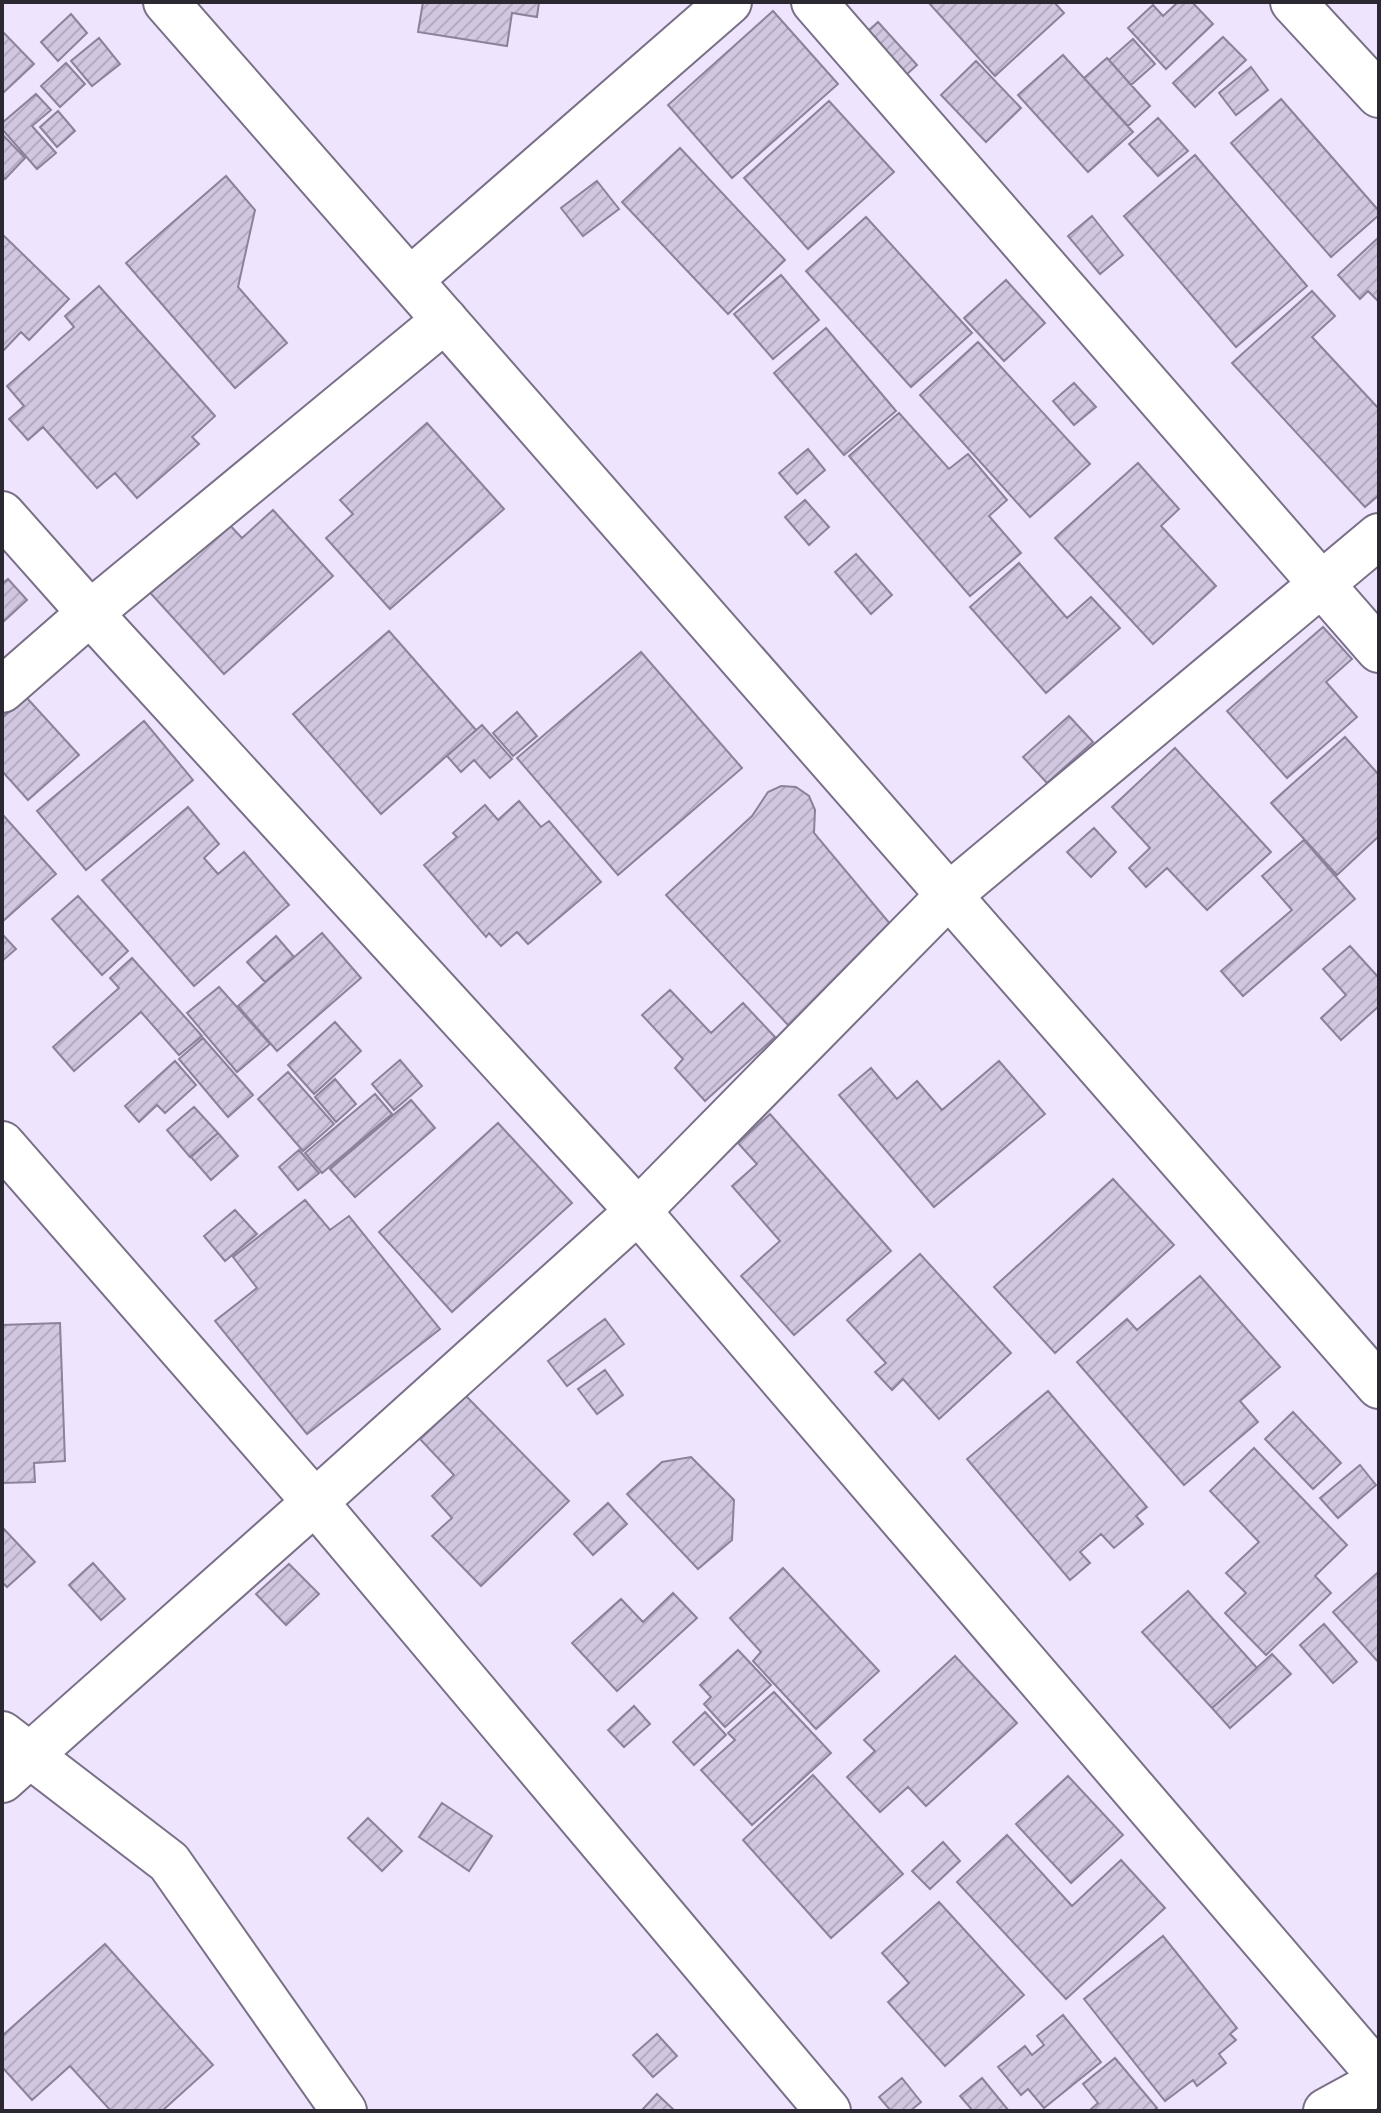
<svg xmlns="http://www.w3.org/2000/svg" width="1381" height="2113" viewBox="0 0 1381 2113" font-family="'IBM Plex Serif',serif">
  <style>
    .building { fill: url(#building-hatch); stroke: #8c829a; stroke-width: 2 }
    .lines { fill: none; stroke-linecap: round; stroke-linejoin: round }
    .minor-casing { stroke: #797087; stroke-width: 48 }
    .tertiary-casing { stroke: #797087; stroke-width: 48 }
    .minor { stroke: #fff; stroke-width: 44 }
    .tertiary { stroke: #fff; stroke-width: 44 }
  </style>
  <defs>
    <pattern id="building-hatch" width="6" height="6" patternUnits="userSpaceOnUse" patternTransform="scale(2)"><rect width="6" height="6" fill="#d1c7e0"/><path d="M-1 1l2-2M0 6l6-6M5 7l2-2" fill="none" stroke="#b4abc1"/></pattern>
  </defs>
  <rect width="100%" height="100%" fill="#eee4fe"/>
  <path class="building" d="M423 2H539L537 17 512 13 507 46 418 32Z
    M928 2H1054L1064 13 995 76Z
    M1178 2H1192L1213 24 1166 69 1128 28 1153 5 1163 16Z
    M773 11 838 84 732 178 668 105Z
    M71 14 87 33 58 61 41 42Z
    M878 22 917 65 895 85 856 42Z
    M2 31 34 64 2 94Z
    M1223 37 1246 60 1195 107 1173 83Z
    M99 38 120 64 92 86 71 61Z
    M1133 39 1155 64 1131 85 1109 60Z
    M1063 55 1133 132 1088 172 1018 95Z
    M1107 58 1150 106 1128 126 1084 78Z
    M976 61 1021 108 986 142 941 95Z
    M66 63 85 84 60 107 41 86Z
    M1251 67 1268 90 1236 115 1219 93Z
    M36 94 51 110 32 126 56 153 37 169 2 129V123Z
    M1281 99 1379 211V215L1331 257 1231 143Z
    M829 101 894 172 808 249 744 178Z
    M58 111 75 131 57 147 40 127Z
    M1158 118 1188 151 1158 176 1129 144Z
    M2 134 25 158 5 179 2 176Z
    M680 148 785 260 728 314 622 202Z
    M1195 155 1307 286 1236 347 1124 216Z
    M226 176 255 210 238 287 287 343 235 388 126 263Z
    M597 181 619 209 583 236 561 208Z
    M1092 216 1123 255 1100 274 1068 236Z
    M866 217 972 333 911 387 806 271Z
    M2 234 69 299 29 340 21 332 2 352Z
    M1379 237V302L1368 291 1360 299 1338 275Z
    M781 275 819 320 773 359 734 314Z
    M1006 280 1045 323 1004 361 964 318Z
    M99 286 215 416 192 437 199 444 137 498 115 473 97 488 43 427 28 440 9 419 24 406 7 386 74 327 65 316Z
    M1312 291 1335 316 1312 337 1379 409V495L1365 507 1232 363Z
    M826 328 896 411 844 455 774 373Z
    M978 342 1090 464 1030 517 920 395Z
    M1074 383 1096 407 1074 425 1053 401Z
    M899 413 949 469 968 454 1007 500 989 516 1021 553 970 596 849 456Z
    M427 423 504 509 390 609 326 538 353 514 340 500Z
    M808 449 825 470 797 494 779 473Z
    M1138 463 1179 509 1161 526 1216 586 1153 644 1055 538Z
    M805 500 829 527 809 545 785 517Z
    M273 510 333 576 224 674 145 587 223 518 242 538Z
    M856 554 892 595 871 614 835 572Z
    M1019 563 1067 618 1091 597 1120 628 1046 693 970 607Z
    M8 579 27 600 2 623V584Z
    M1323 627 1352 659 1326 682 1357 717 1287 778 1227 711Z
    M389 631 476 730 381 814 293 714Z
    M641 652 742 768 618 875 517 758Z
    M26 697 79 755 28 800 2 771V718Z
    M517 712 537 736 513 756 493 733Z
    M1069 716 1093 742 1047 783 1023 757Z
    M144 721 193 780 86 870 37 811Z
    M482 725 512 759 490 778 474 760 461 772 447 756Z
    M1345 737 1379 775V836L1337 875 1271 803Z
    M1175 748 1271 852 1207 910 1167 868 1146 887 1129 868 1150 848 1112 807Z
    M781 786 796 787 809 796 815 810 814 833 896 931 789 1026 666 895 752 816 768 792Z
    M519 801 541 827 549 821 601 882 528 944 517 932 501 946 489 933 486 937 424 865 457 837 453 833 485 805 498 820Z
    M188 807 219 844 204 858 218 874 244 852 289 905 194 986 102 880Z
    M2 814 56 874 2 922Z
    M1094 828 1116 852 1091 877 1067 852Z
    M1304 840 1355 899 1243 996 1221 971 1292 910 1262 876Z
    M78 896 128 951 102 975 52 919Z
    M322 933 361 978 277 1051 238 1006Z
    M2 934 16 949 2 961Z
    M276 936 294 957 265 982 247 962Z
    M1350 946 1379 978V1006L1341 1040 1321 1018 1346 995 1323 969Z
    M132 958 202 1036 179 1055 141 1012 74 1071 53 1047 119 988 110 978Z
    M219 987 270 1044 237 1072 187 1013Z
    M670 990 711 1033 743 1003 775 1037 705 1101 675 1068 683 1059 642 1015Z
    M335 1022 361 1051 314 1094 288 1065Z
    M203 1038 253 1095 228 1117 179 1059Z
    M400 1060 422 1086 394 1110 372 1084Z
    M175 1061 196 1085 165 1113 157 1105 139 1122 125 1106Z
    M999 1061 1045 1114 934 1207 839 1095 871 1068 897 1099 917 1081 942 1110Z
    M288 1072 334 1124 303 1151 258 1099Z
    M335 1079 356 1104 336 1122 315 1097Z
    M375 1094 392 1114 322 1173 305 1153Z
    M411 1100 435 1128 355 1197 330 1169Z
    M194 1107 218 1133 190 1157 167 1130Z
    M770 1114 891 1251 794 1335 741 1276 780 1241 732 1186 757 1164 738 1143Z
    M498 1123 572 1203 452 1312 379 1232Z
    M218 1133 238 1156 211 1180 191 1157Z
    M299 1150 319 1173 298 1190 279 1167Z
    M1113 1179 1174 1245 1055 1353 994 1287Z
    M305 1200 330 1230 349 1216 440 1329 307 1434 215 1321 257 1288 233 1257Z
    M235 1210 257 1234 225 1261 204 1236Z
    M920 1254 1011 1353 939 1419 903 1379 892 1390 875 1372 886 1363 847 1320Z
    M1200 1276 1280 1367 1240 1401 1258 1422 1184 1485 1077 1362 1127 1319 1137 1330Z
    M605 1319 624 1344 567 1386 548 1361Z
    M60 1323 65 1461 34 1463 35 1482 2 1483V1325Z
    M605 1370 623 1395 597 1414 578 1389Z
    M1048 1391 1147 1507 1136 1516 1143 1524 1114 1548 1101 1534 1080 1552 1090 1563 1070 1580 967 1459Z
    M466 1396 569 1501 481 1586 432 1536 452 1518 432 1496 454 1475 420 1439Z
    M1293 1412 1341 1463 1313 1489 1265 1439Z
    M1254 1448 1347 1545 1315 1576 1331 1593 1266 1655 1225 1613 1246 1593 1226 1573 1259 1542 1210 1491Z
    M691 1457 734 1500 732 1540 698 1569 627 1494 662 1462Z
    M1360 1465 1376 1485 1338 1518 1320 1498Z
    M608 1503 627 1524 593 1555 574 1534Z
    M2 1527 35 1562 7 1587 2 1582Z
    M93 1563 125 1599 101 1620 69 1585Z
    M289 1564 319 1594 286 1625 256 1594Z
    M783 1568 879 1671 816 1729 753 1661 761 1652 730 1618Z
    M1377 1573 1379 1575V1663L1333 1612Z
    M1188 1591 1257 1668 1212 1708 1142 1632Z
    M673 1593 697 1618 617 1691 572 1643 621 1599 643 1622Z
    M1324 1624 1357 1662 1333 1683 1300 1645Z
    M738 1650 771 1685 725 1727 704 1704 711 1697 700 1685Z
    M1272 1654 1291 1674 1230 1728 1212 1708Z
    M955 1656 1017 1723 926 1806 908 1787 880 1812 847 1777 875 1751 864 1740Z
    M774 1692 831 1753 752 1825 701 1770 735 1740 728 1733Z
    M634 1706 650 1724 624 1747 608 1730Z
    M705 1712 726 1735 694 1765 673 1742Z
    M813 1775 903 1874 831 1938 743 1840Z
    M1068 1776 1123 1835 1071 1883 1016 1824Z
    M442 1803 492 1836 469 1871 419 1837Z
    M368 1818 402 1851 382 1871 348 1838Z
    M1007 1835 1072 1906 1121 1860 1165 1908 1066 1999 957 1882Z
    M943 1842 960 1861 930 1889 912 1871Z
    M939 1902 1024 1995 945 2066 888 2002 909 1983 882 1953Z
    M1163 1936 1237 2028 1230 2034 1236 2040 1219 2054 1226 2063 1197 2086 1193 2080 1165 2101 1084 1999Z
    M105 1944 213 2065 162 2111H111L70 2066 32 2100 2 2067V2036Z
    M1063 2015 1101 2062 1044 2108 1028 2089 1021 2095 998 2067 1025 2046 1032 2055 1044 2045 1037 2036Z
    M657 2034 677 2056 653 2077 633 2055Z
    M1115 2058 1157 2108 1154 2111H1092L1091 2109 1098 2103 1083 2084Z
    M902 2078 921 2102 910 2111H891L879 2097Z
    M982 2078 1009 2111H973L960 2096Z
    M657 2094 675 2111H641Z"/>
  <g class="lines">
    <defs>
      <path id="minor" d="M814 2 1379 650
        M1293 2 1379 95
        M410 280 729 2
        M2 514 90 613 638 1211 1379 2075
        M2 690 90 613 445 320
        M2 1144 315 1502 828 2111
        M2 1734 169 1862 344 2111
        M2 1780 315 1502 638 1211 948 896 1379 536
        M1326 2111 1379 2082"/>
      <path id="tertiary" d="M166 2 1379 1386"/>
    </defs>
    <use href="#minor" class="minor-casing"/>
    <use href="#tertiary" class="tertiary-casing"/>
    <use href="#minor" class="minor"/>
    <use href="#tertiary" class="tertiary"/>
  </g>
  <rect width="1381" height="2113" fill="none" stroke="#2c2832" stroke-width="8"/>
</svg>
